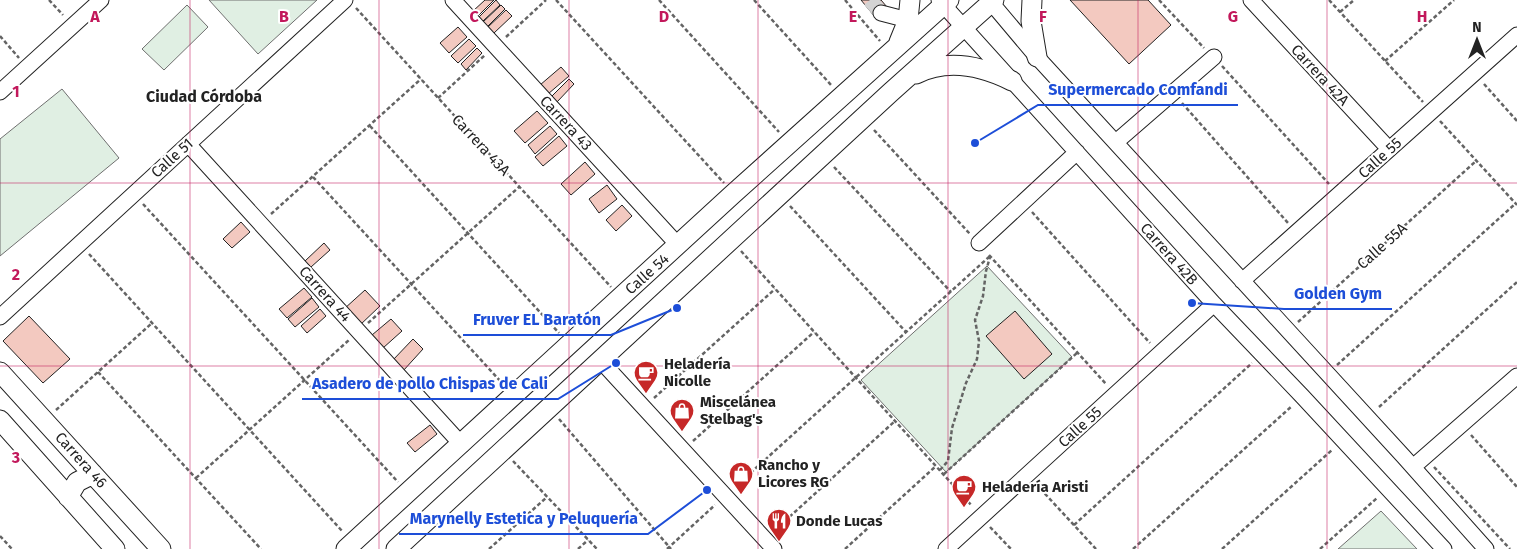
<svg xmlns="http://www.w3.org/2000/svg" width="1517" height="549" viewBox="0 0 1517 549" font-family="'Fira Sans',sans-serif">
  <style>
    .green { fill: #e0efe3; stroke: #6f6f6f }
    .building { fill: #f3c9c0; stroke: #222 }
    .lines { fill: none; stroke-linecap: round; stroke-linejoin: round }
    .minor-tunnel { stroke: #d3d3d3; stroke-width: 15; stroke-dasharray: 15 8; stroke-linecap: butt }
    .minor-casing { stroke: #222; stroke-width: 17 }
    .major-casing { stroke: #222; stroke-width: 21 }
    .path { stroke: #646464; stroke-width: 2.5; stroke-dasharray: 4 2.5; stroke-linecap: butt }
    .minor { stroke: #fff; stroke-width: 15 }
    .major { stroke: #fff; stroke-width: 19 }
    .grid { fill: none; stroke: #c2185b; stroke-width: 1; stroke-opacity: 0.55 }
    .labels { text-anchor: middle; stroke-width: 4; stroke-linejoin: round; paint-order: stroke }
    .street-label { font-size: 15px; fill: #222; stroke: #fff }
    .poi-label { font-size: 15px; font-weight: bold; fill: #222; stroke: #fff; text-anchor: start }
    .neighbourhood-label { font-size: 16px; font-weight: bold; fill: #222; stroke: #fff }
    .grid-label { font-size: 16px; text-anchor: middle; font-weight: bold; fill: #c2185b; stroke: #fff; stroke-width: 4; stroke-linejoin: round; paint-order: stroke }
    .leader { fill: none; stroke: #1d4ed8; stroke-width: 2 }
    .callout-dot { fill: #1d4ed8; stroke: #fff; stroke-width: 2 }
    .callout-label { font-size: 16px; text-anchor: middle; font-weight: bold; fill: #1d4ed8; stroke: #fff; stroke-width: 4; stroke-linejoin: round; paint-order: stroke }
  </style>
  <rect width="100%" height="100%" fill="#fff"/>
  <path class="green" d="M209 0H317L258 54Z
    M187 5 208 27 164 70 142 49Z
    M62 89 119 158 0 256V139Z
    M987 266 1072 357 946 472 861 380Z
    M1381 511 1417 549H1338Z"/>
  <path class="building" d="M485 0H494L478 16 473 11Z
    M496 0 500 5 483 21 479 17Z
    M861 0H881L887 7 875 17Z
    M1070 0H1148L1171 25 1129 64Z
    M501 5 505 9 487 27 483 22Z
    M506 10 512 16 494 33 488 27Z
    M458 27 467 37 449 53 440 43Z
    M469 39 476 46 458 63 451 56Z
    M477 48 482 53 466 70 461 64Z
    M561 67 569 76 548 94 540 85Z
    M569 79 574 84 557 102 551 97Z
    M537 111 548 123 525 143 514 131Z
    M550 126 557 134 535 154 528 145Z
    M559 136 567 146 543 166 535 157Z
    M585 162 595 174 571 195 561 184Z
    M607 185 617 199 599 213 589 199Z
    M622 205 632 216 616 231 606 220Z
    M241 222 250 232 232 248 223 239Z
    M324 243 330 250 311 267 305 261Z
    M304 288 312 297 287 318 279 309Z
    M365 290 380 306 359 326 344 309Z
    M312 298 319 307 295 327 288 319Z
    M320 309 326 316 307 333 301 326Z
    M1015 311 1052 354 1024 379 986 336Z
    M29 316 70 359 43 383 3 341Z
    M391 319 402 331 383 348 372 335Z
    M413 339 423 349 403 371 392 361Z
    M430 425 437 434 415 452 407 443Z"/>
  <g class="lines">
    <path class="minor-tunnel" d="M870 0 881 13"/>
    <defs>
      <path id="minor" d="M453 0 678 245
        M939 0 1214 304 1302 396 1444 549
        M989 0 1037 57 1404 457 1486 549
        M1251 0 1389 149
        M881 13 908 20
        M0 92 101 0
        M1116 142 1214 57
        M188 144 462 445
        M979 243 1077 152
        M1242 281 1517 35
        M0 317 345 0
        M600 360 774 549
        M1413 467 1517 376
        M946 549 1214 304"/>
      <path id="major" d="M1032 0 1031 21 1037 57
        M899 42 908 20 910 0
        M916 74C948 58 982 66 1012 81
        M0 372 161 549
        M0 420 115 549
        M68 497 77 482 93 474
        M346 549 733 194 949 0
        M396 549 891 92 994 0"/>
    </defs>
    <use href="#minor" class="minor-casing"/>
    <use href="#major" class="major-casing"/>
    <path class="path" d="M49 0 63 15
      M556 0 724 183
      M659 0 779 132
      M754 0 832 86
      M845 0 880 41
      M1159 0 1204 48
      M1329 0 1423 102
      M356 8 611 287
      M1340 12 1354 0
      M0 36 19 58
      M506 37 546 0
      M1385 61 1454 0
      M1222 66 1329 184
      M1484 84 1517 121
      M438 98 485 55
      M1182 103 1288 223
      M1440 121 1517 205
      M370 126 559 333
      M874 130 970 234
      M834 167 951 292
      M313 177 503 384
      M143 204 398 482
      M790 206 906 332
      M1032 212 1150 343
      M271 214 421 79
      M741 251 972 506
      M89 254 343 532
      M989 255 1106 384
      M1298 322 1476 161
      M368 323 519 187
      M1337 365 1515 204
      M98 372 261 549
      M654 398 775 289
      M1379 407 1517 282
      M56 410 152 323
      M559 419 671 549
      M1471 435 1517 487
      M693 441 814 332
      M513 461 597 549
      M1434 467 1510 549
      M940 470 948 461 952 428 966 383 977 359 979 341 975 320 983 296 986 271 990 257
      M944 474 1078 352
      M196 478 349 340
      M1036 484 1096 549
      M736 486 990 256
      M1074 525 1252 363
      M990 527 1011 549
      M775 530 895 421
      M0 536 12 549
      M489 549 547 497
      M578 549 588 540
      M667 549 715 505
      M845 549 936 466
      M1133 549 1292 406
      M1222 549 1332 450
      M1320 549 1377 498"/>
    <use href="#minor" class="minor"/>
    <use href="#major" class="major"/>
  </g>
  <path class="grid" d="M190 0V549M379 0V549M569 0V549M758 0V549M948 0V549M1138 0V549M1327 0V549M0 183H1517M0 366H1517"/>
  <defs>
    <symbol id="cafe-pin" viewBox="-11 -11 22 30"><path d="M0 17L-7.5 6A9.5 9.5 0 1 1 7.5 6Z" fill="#c62828" stroke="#fff"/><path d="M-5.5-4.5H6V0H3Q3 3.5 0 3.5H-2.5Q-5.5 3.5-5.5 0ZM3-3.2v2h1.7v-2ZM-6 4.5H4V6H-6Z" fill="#fff"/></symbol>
    <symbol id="shop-pin" viewBox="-11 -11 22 30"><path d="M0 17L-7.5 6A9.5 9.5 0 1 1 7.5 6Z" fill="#c62828" stroke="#fff"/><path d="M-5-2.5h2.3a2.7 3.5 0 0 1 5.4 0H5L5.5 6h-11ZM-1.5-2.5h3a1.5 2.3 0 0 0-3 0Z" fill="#fff"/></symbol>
    <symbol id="restaurant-pin" viewBox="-11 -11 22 30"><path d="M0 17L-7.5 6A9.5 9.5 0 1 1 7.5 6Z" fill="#c62828" stroke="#fff"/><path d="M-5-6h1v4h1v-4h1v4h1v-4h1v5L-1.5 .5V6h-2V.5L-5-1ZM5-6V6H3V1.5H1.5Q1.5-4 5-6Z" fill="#fff"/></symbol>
  </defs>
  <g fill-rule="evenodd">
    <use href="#cafe-pin" x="632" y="359" width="28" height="38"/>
    <use href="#shop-pin" x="668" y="397" width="28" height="38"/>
    <use href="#shop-pin" x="727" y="460" width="28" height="38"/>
    <use href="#cafe-pin" x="950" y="473" width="28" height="38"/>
    <use href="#restaurant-pin" x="765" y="507" width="28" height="38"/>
  </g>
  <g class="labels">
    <g class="street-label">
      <text transform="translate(1320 75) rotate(47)" y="5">Carrera 42A</text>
      <text transform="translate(566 123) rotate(47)" y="5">Carrera 43</text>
      <text transform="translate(481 145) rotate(47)" y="5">Carrera 43A</text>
      <text transform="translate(172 158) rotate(-42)" y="5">Calle 51</text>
      <text transform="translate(1380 158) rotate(-42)" y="5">Calle 55</text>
      <text transform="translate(1382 246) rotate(-42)" y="5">Calle 55A</text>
      <text transform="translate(1169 254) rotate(48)" y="5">Carrera 42B</text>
      <text transform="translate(647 274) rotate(-42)" y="5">Calle 54</text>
      <text transform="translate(325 294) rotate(48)" y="5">Carrera 44</text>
      <text transform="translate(1080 427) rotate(-42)" y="5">Calle 55</text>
      <text transform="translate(81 460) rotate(48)" y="5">Carrera 46</text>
    </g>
    <g class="poi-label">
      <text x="664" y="369">Heladería<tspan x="664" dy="17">Nicolle</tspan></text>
      <text x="700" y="407">Miscelánea<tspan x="700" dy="17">Stelbag's</tspan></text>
      <text x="758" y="470">Rancho y<tspan x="758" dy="17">Licores RG</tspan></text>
      <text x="982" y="492">Heladería Aristi</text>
      <text x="796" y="526">Donde Lucas</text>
    </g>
    <g class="neighbourhood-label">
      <text x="204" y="102">Ciudad Córdoba</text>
    </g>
  </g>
  <g class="grid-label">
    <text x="95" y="22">A</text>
    <text x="284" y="22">B</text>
    <text x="474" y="22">C</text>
    <text x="664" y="22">D</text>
    <text x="853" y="22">E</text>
    <text x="1043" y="22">F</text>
    <text x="1233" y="22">G</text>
    <text x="1422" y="22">H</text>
    <text x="16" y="97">1</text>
    <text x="16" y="280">2</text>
    <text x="16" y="463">3</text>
  </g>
  <path class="leader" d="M975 143L1038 105H1238M1192 303L1284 309H1392M677 308L611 335H463M616 363L558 399H302M707 490L648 534H399"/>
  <g class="callout-dot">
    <circle cx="975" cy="143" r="5"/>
    <circle cx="1192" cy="303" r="5"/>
    <circle cx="677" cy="308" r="5"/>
    <circle cx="616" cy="363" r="5"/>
    <circle cx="707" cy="490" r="5"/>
  </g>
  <g class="callout-label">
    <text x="1138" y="95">Supermercado Comfandi</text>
    <text x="1338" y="299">Golden Gym</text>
    <text x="537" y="325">Fruver EL Baratón</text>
    <text x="430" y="389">Asadero de pollo Chispas de Cali</text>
    <text x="524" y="524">Marynelly Estetica y Peluquería</text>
  </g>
  <g transform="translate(1477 40)" stroke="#ffffff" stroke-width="4" paint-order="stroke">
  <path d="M0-4L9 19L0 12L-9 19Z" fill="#222222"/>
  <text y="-8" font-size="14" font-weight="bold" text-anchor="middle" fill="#222222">N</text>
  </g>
</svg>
